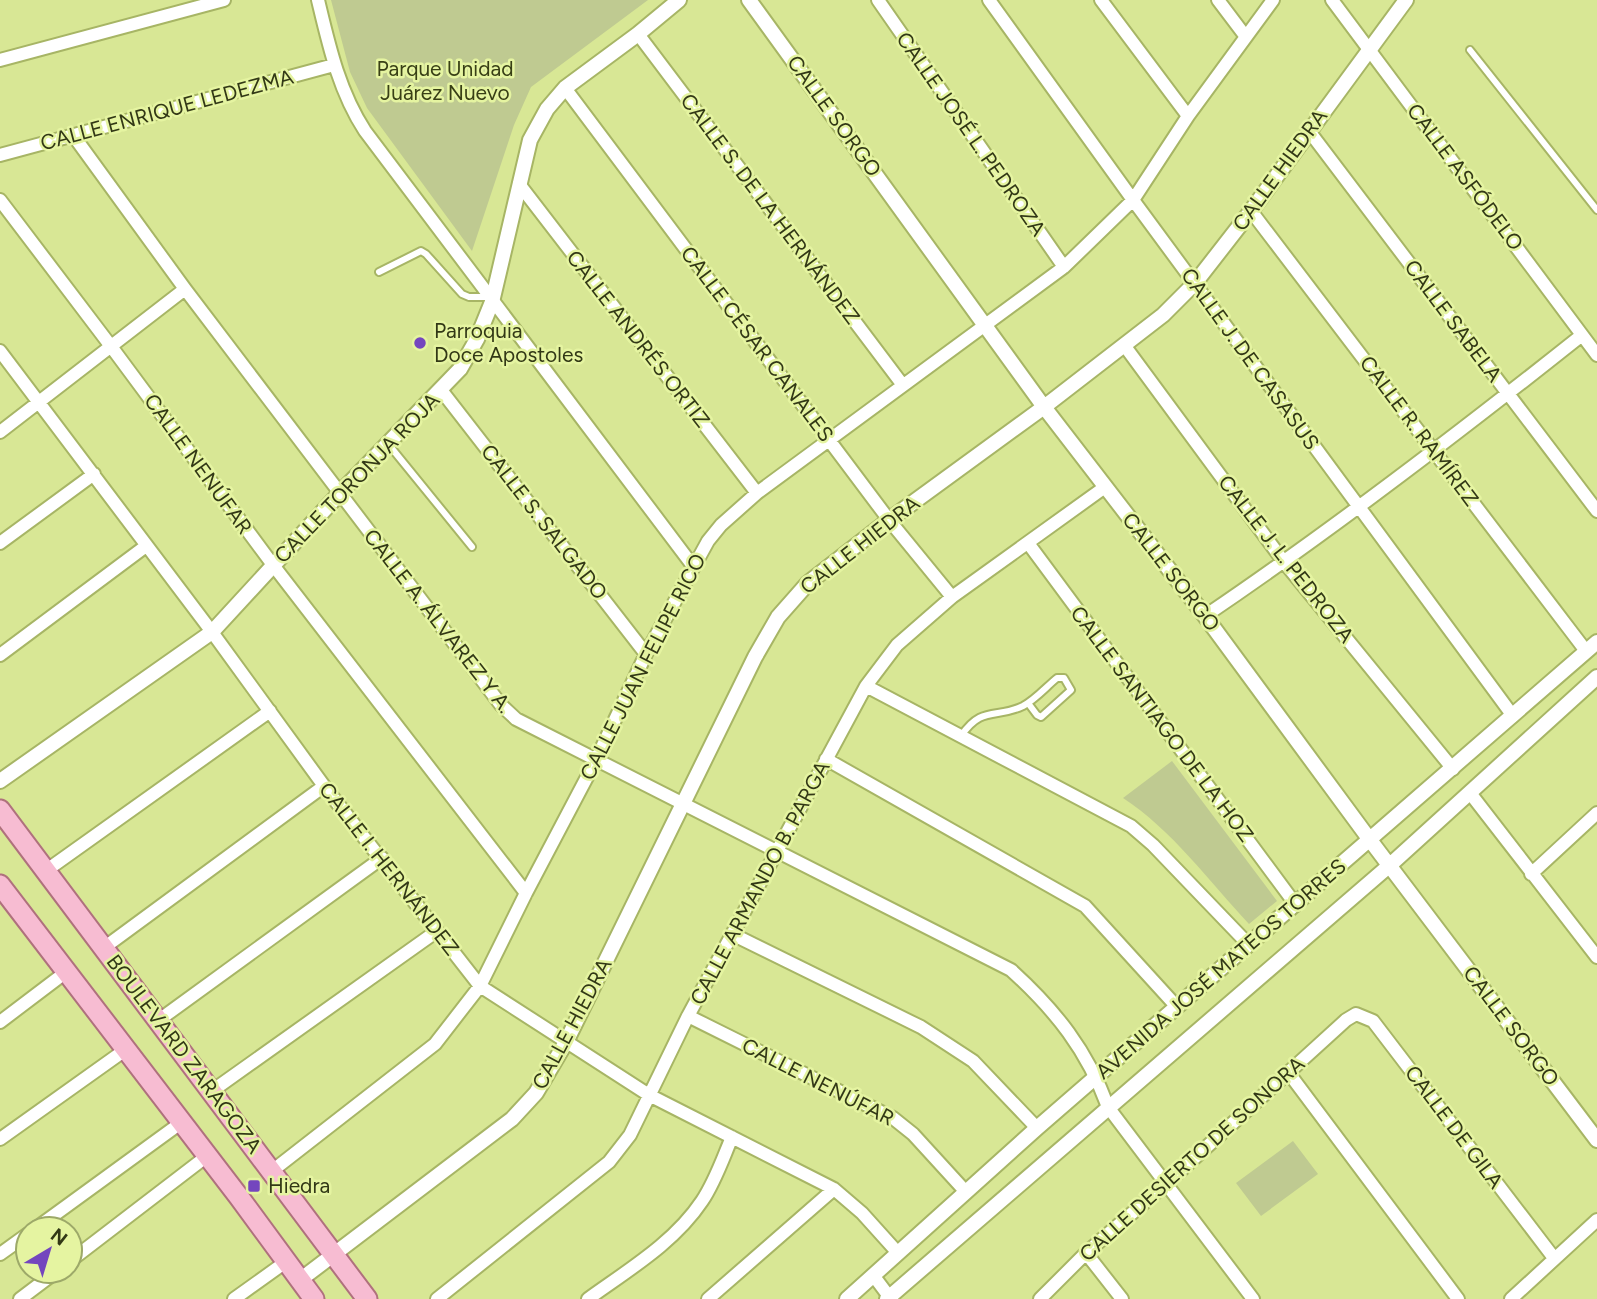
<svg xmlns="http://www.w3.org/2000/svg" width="1597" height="1299" viewBox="0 0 1597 1299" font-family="Figtree,sans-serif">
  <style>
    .park { fill: #bfca91 }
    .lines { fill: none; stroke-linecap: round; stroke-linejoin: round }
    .service-casing { stroke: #a7b565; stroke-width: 10 }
    .minor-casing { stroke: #a7b565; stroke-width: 16 }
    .tertiary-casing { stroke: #a7b565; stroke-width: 18 }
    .primary-casing { stroke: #af717d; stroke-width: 23 }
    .service { stroke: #fff; stroke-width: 6 }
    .minor { stroke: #fff; stroke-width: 12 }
    .tertiary { stroke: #fff; stroke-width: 14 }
    .primary { stroke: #f7bcd2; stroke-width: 19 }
    .poi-dot { fill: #7446be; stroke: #e5f4a1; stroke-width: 2.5 }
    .labels { text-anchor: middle; stroke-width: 5; stroke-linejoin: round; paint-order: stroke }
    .park-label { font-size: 21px; fill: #383f16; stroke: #e5f4a1 }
    .street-label { font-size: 21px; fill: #323816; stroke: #e5f4a1 }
    .poi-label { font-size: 21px; fill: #323816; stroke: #e5f4a1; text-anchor: start }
  </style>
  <rect width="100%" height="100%" fill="#d8e795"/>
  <path class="park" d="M331 0H648L531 87 514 125 472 251 367 108 350 72Z
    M1172 761 1277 901 1249 924C1209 881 1172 830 1123 798Z
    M1293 1141 1318 1174 1261 1216 1236 1183Z"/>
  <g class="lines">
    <defs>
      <path id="service" d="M1470 50 1597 210
        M379 272 421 251 426 254 462 294 469 297H488
        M389 445 472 547
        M961 736C982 705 996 719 1023 706 1036 699 1046 687 1057 678H1064L1071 690 1041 717 1037 715 1028 703"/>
      <path id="minor" d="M318 0C329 46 339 91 365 131L693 566
        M878 0 1064 267
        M989 0 1133 200 1513 716
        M1101 0 1188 116
        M1218 0 1246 37
        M1332 0 1597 355
        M638 34 902 384
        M0 60 224 0
        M565 88 889 520 952 597
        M1309 131 1597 511
        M73 135 185 289 501 705 516 719 1011 970C1056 1011 1087 1050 1108 1107L1253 1299
        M0 155 334 65
        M519 184 757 493
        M0 200 110 345 273 565 526 893
        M1251 211 1586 651
        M1124 345 1284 562 1453 769
        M0 351 212 632 324 786 480 986 649 1095 834 1189 862 1213 898 1253
        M441 390 646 654
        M0 432 185 289
        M0 543 94 474
        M1028 543 1296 905
        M1205 616C1335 528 1460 432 1582 335
        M0 655 146 546
        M866 686 1131 826 1153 845 1249 945
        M826 759 1085 906 1177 1007
        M1470 793 1597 957
        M47 870 270 711
        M1531 874 1597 813
        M732 934 921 1027 973 1061 1037 1128
        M105 947 324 786
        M688 1016 893 1118 913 1134 966 1192
        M159 1020 382 858
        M0 1022 66 972
        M1288 1072 1458 1299
        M212 1091 437 931
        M0 1139 125 1050
        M272 1171 435 1044 480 986 526 893 596 760 646 654 708 541 721 525 757 493 1064 267 1133 200 1188 116 1273 0
        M35 1229 182 1122
        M1086 1253 1122 1299
        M0 1254 28 1234
        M70 1261 207 1156
        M873 1275 891 1299
        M20 1299 57 1271
        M234 1299 287 1261
        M437 1299 609 1162 630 1135 688 1016 866 686 897 645 952 597 1105 487
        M588 1299C628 1270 674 1243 702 1201 715 1182 723 1158 732 1137
        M708 1299 834 1189
        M1040 1299 1086 1253 1167 1183 1346 1020 1356 1014 1373 1021 1554 1258
        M1511 1299 1597 1220"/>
      <path id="tertiary" d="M749 0 1044 407 1205 616 1370 840 1597 1140
        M0 781 212 632 339 494 460 369 477 339 492 302 530 140 547 109 565 88 638 34 679 0
        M300 1280 512 1119 536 1093 566 1042 755 657 778 617 808 583 889 520 1044 407 1163 315 1195 283 1251 211 1406 0
        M847 1299 1037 1128 1597 642
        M887 1299 1390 865 1597 677"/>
      <path id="primary" d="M0 810 367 1299
        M0 885 239 1197 314 1299"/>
    </defs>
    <use href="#service" class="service-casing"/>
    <use href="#minor" class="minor-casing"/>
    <use href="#tertiary" class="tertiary-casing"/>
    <use href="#primary" class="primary-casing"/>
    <use href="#service" class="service"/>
    <use href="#minor" class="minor"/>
    <use href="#tertiary" class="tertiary"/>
    <use href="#primary" class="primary"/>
  </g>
  <g class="poi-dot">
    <circle cx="420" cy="343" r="7"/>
    <rect x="247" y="1179" width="14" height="14" rx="3.5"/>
  </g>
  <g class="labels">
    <g class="park-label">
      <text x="445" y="76">Parque Unidad<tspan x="445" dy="24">Juárez Nuevo</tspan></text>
    </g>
    <g class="street-label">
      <text transform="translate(167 110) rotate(-15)" y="7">CALLE ENRIQUE LEDEZMA</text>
      <text transform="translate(834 116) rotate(54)" y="7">CALLE SORGO</text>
      <text transform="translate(971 134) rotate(55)" y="7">CALLE JOSÉ L. PEDROZA</text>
      <text transform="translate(1280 170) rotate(-54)" y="7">CALLE HIEDRA</text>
      <text transform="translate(1465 177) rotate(53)" y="7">CALLE ASFÓDELO</text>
      <text transform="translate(770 209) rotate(53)" y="7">CALLE S. DE LA HERNÁNDEZ</text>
      <text transform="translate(1453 321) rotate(53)" y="7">CALLE SABELA</text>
      <text transform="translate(638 339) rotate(52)" y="7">CALLE ANDRÉS ORTIZ</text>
      <text transform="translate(757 344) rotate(53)" y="7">CALLE CÉSAR CANALES</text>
      <text transform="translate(1250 359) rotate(54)" y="7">CALLE J. DE CASASUS</text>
      <text transform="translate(1419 431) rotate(53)" y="7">CALLE R. RAMÍREZ</text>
      <text transform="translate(198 464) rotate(54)" y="7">CALLE NENÚFAR</text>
      <text transform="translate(357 478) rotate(-46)" y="7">CALLE TORONJA ROJA</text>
      <text transform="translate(544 522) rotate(52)" y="7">CALLE S. SALGADO</text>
      <text transform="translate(860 545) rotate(-38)" y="7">CALLE HIEDRA</text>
      <text transform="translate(1286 559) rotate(52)" y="7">CALLE J. L. PEDROZA</text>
      <text transform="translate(1171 572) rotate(52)" y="7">CALLE SORGO</text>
      <text transform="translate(438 621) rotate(52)" y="7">CALLE A. ÁLVAREZ Y A.</text>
      <text transform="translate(643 667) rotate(-63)" y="7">CALLE JUAN FELIPE RICO</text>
      <text transform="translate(1162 724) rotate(53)" y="7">CALLE SANTIAGO DE LA HOZ</text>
      <text transform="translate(389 869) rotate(52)" y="7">CALLE I. HERNÁNDEZ</text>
      <text transform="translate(760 883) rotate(-62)" y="7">CALLE ARMANDO B. PARGA</text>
      <text transform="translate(1221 969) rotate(-41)" y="7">AVENIDA JOSÉ MATEOS TORRES</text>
      <text transform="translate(572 1024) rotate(-62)" y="7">CALLE HIEDRA</text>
      <text transform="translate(1511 1026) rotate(53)" y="7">CALLE SORGO</text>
      <text transform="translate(184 1054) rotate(53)" y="7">BOULEVARD ZARAGOZA</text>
      <text transform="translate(818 1082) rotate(27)" y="7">CALLE NENÚFAR</text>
      <text transform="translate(1454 1127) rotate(53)" y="7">CALLE DE GILA</text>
      <text transform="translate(1192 1159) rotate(-42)" y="7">CALLE DESIERTO DE SONORA</text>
    </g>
    <g class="poi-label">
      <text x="434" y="338">Parroquia<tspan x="434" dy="24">Doce Apostoles</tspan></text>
      <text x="268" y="1193">Hiedra</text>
    </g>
  </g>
  <g transform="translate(49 1250) rotate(38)"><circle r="33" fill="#e5f4a1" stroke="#9da969" stroke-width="2"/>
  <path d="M0-5L12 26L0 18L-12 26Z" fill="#7446be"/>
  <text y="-10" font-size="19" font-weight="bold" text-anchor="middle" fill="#323816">N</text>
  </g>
</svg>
